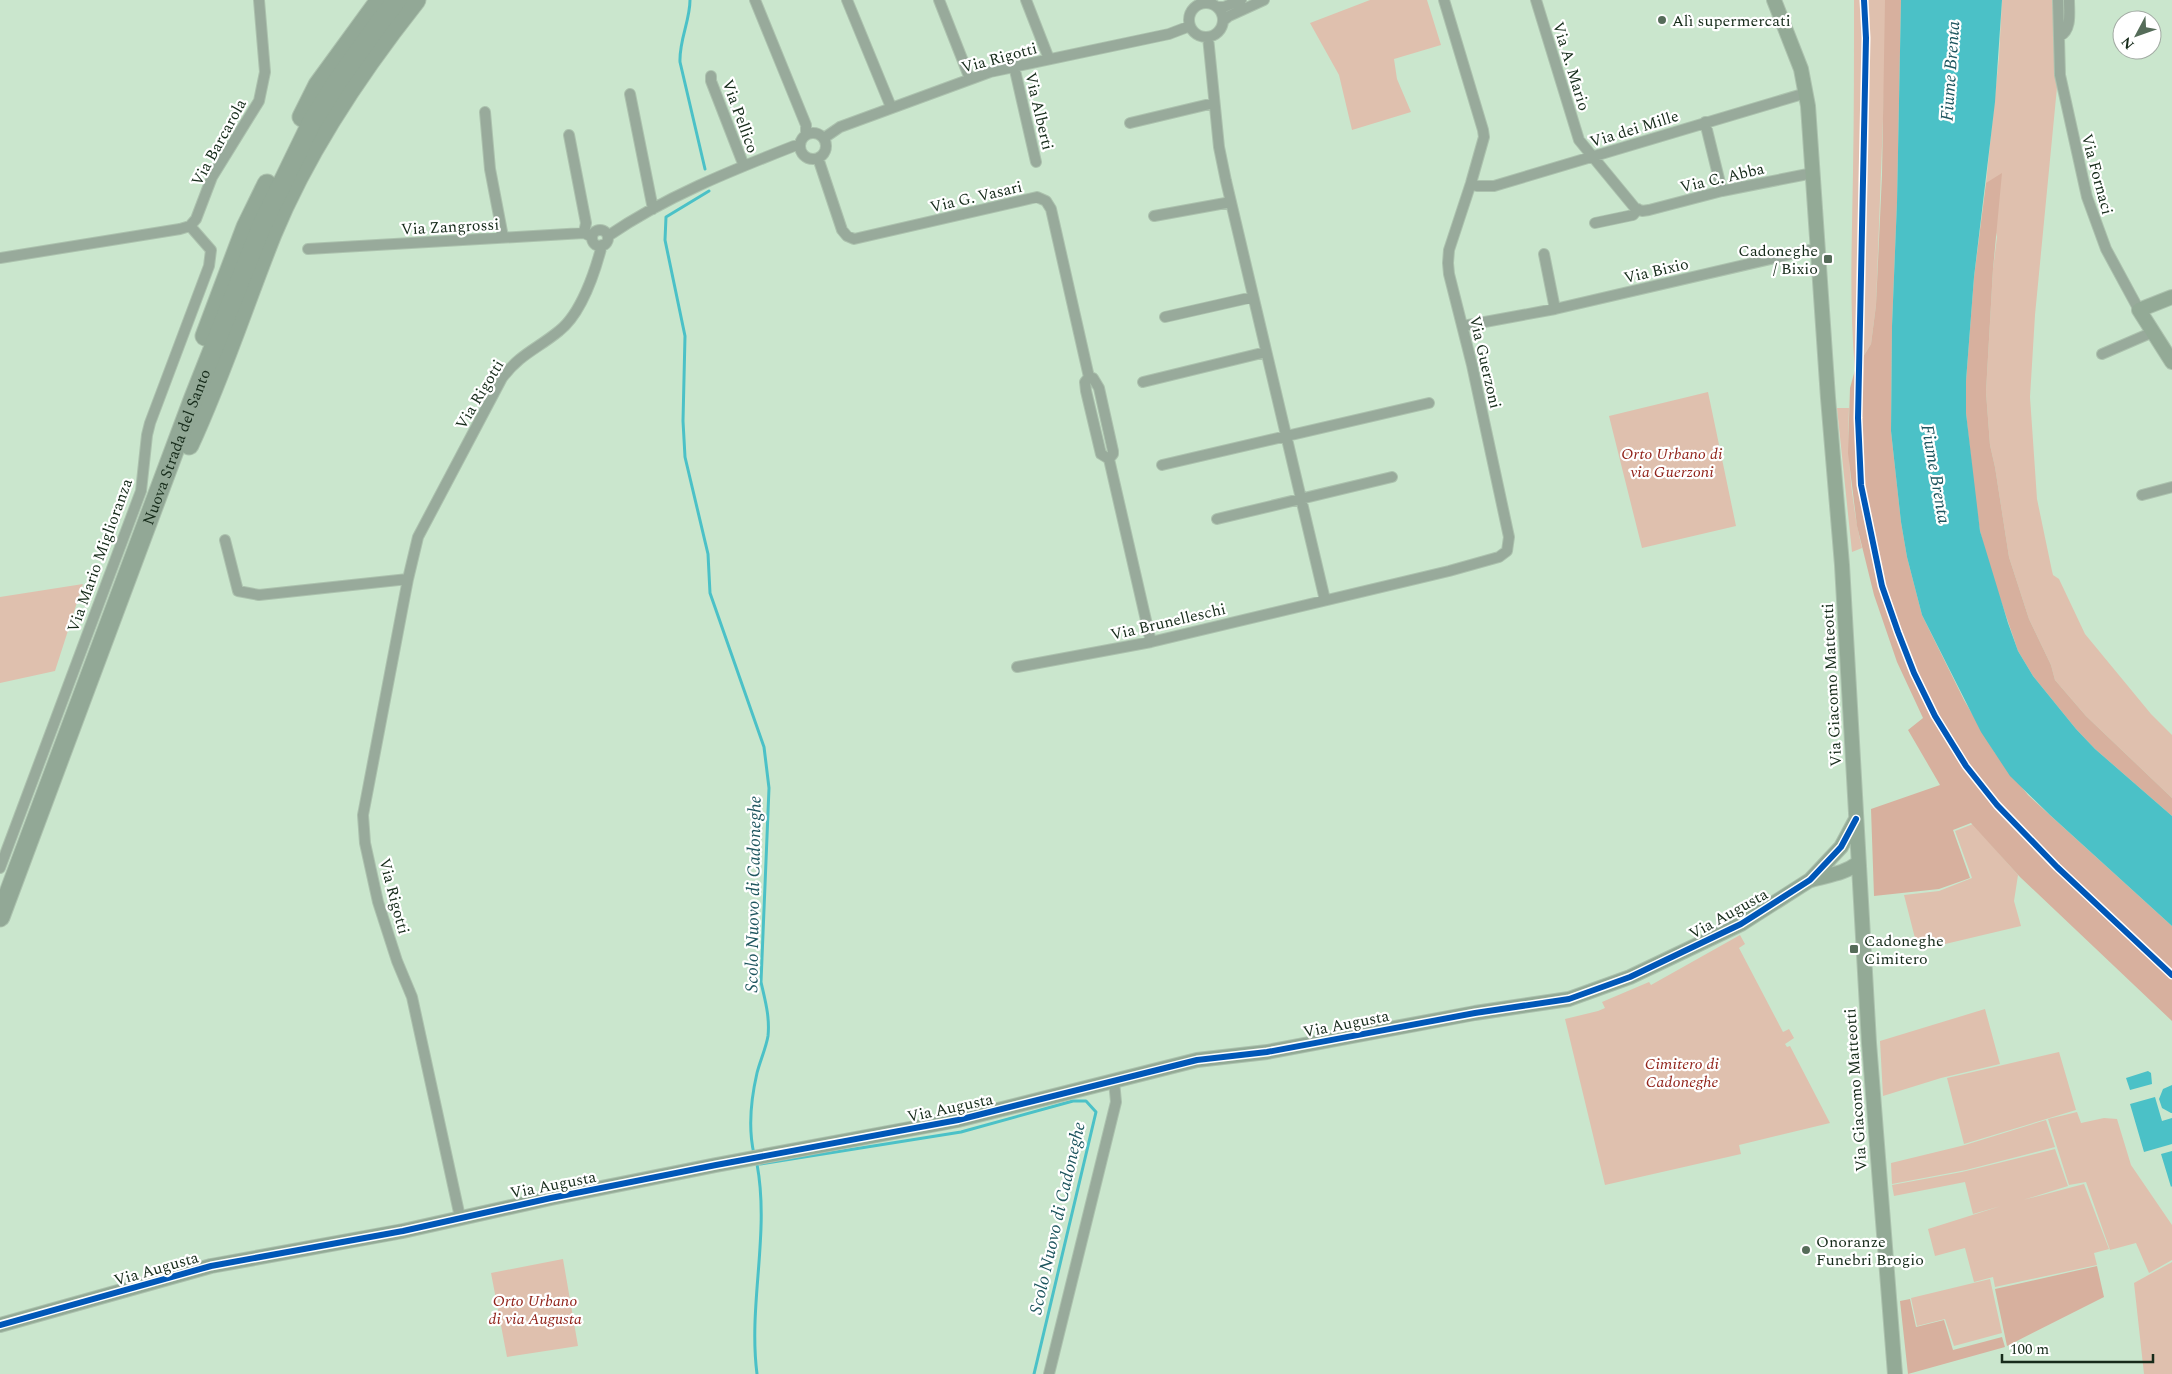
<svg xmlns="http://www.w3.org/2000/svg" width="2172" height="1374" viewBox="0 0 2172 1374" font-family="Spectral,serif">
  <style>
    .green { fill: #dfc0ae }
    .forest { fill: #d7b09e }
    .water { fill: #4bc1c7 }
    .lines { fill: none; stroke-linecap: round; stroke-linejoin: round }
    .stream { stroke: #4bc1c7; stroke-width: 3 }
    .street-casing { stroke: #acc2ae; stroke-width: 12 }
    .secondary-casing { stroke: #acc2ae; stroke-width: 16 }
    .highway-casing { stroke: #acc2ae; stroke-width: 21 }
    .street { stroke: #98aa9b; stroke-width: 10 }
    .secondary { stroke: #93aa96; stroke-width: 14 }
    .highway { stroke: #92a896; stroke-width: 19 }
    .cycleway-casing { stroke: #fff; stroke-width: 9 }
    .cycleway { stroke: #0057b8; stroke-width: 6 }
    .poi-dot { fill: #556c59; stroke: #fff; stroke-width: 2 }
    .labels { text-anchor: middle; stroke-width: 4.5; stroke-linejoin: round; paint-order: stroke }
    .poi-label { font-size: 16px; fill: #162b1a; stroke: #fff; text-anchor: start }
    .street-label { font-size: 16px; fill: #162b1a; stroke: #fff }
    .park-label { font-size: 16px; font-style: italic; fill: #91231a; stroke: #fff }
    .water-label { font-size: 18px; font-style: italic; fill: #1d555e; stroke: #fff }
  </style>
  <rect width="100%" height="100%" fill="#cae6cd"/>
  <path class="green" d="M1370 0H1427L1441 45 1394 59 1397 79 1411 112 1352 130 1339 75 1310 23Z
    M1854 0H1885L1886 39 1876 305 1871 344 1855 370C1849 304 1852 238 1853 172 1854 115 1854 57 1854 0Z
    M2002 0H2069L2058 77 2035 315 2030 397 2037 499 2052 571 2053 575 2059 579 2085 634 2151 714 2172 735V798L2086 716 2055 680 2051 665 2029 619 2009 557 1995 467 1990 445 1986 392 1993 269 1997 237 1986 183 1999 57Z
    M1708 392 1736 526 1642 548 1609 416Z
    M1837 408H1849C1847 455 1851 502 1862 548L1852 552Z
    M83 584 55 671 0 683V597Z
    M1973 824 2018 875 2014 901 2021 926 1941 945 1917 946 1904 895 1939 891 1972 878 1955 831Z
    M1740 935 1745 944 1739 948 1783 1032 1789 1029 1794 1038 1785 1044 1787 1047 1790 1046 1830 1123 1739 1145 1741 1154 1605 1185 1565 1019 1598 1011 1605 1008 1602 1002 1649 982 1651 985Z
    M1985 1009 2000 1064 1941 1078 1883 1096 1880 1041Z
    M2059 1052 2076 1110 1964 1144 1947 1078Z
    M2077 1112 2081 1123 2104 1118 2117 1119 2131 1165 2172 1225V1260L2149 1273 2136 1243 2110 1250 2086 1182 2069 1185 2048 1119Z
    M2046 1120 2055 1147 1966 1170 1892 1184 1891 1163 1965 1145Z
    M2055 1149 2068 1186 2023 1200 2084 1184 2109 1249 2094 1253 2097 1265 1995 1287 1993 1277 1974 1282 1965 1248 1935 1256 1928 1229 2001 1206 1973 1214 1965 1182 1894 1196 1892 1185 1962 1172Z
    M563 1259 578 1346 507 1357 491 1273Z
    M2172 1262V1374H2144L2134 1283Z
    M1990 1279 2002 1333 1954 1346 1945 1319 1917 1326 1911 1298Z"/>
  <path class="forest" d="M1885 0H1901L1897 202 1892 326 1891 431 1901 522 1907 557 1922 615 1964 700 1995 753 2028 795 2172 926V1021L2020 877 1971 823 1953 830 1970 878 1939 889 1874 896 1871 809 1940 785 1908 730 1923 718 1897 662 1874 595 1857 526 1848 453 1850 388 1855 370 1871 344 1876 305 1882 175Z
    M2002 173 1993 269 1986 392 1990 445 1995 467 2009 557 2029 619 2051 665 2055 680 2086 716 2172 798V816L2095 749 2076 729 2033 676 2018 651 1988 563 1980 531 1975 498 1966 413V381L1974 277 1986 183Z
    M2097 1266 2104 1297 2007 1346 1995 1289Z
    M1910 1299 1916 1327 1944 1320 1953 1350 2002 1337 2005 1347 1908 1374 1900 1301Z"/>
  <path class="water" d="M1901 0H2002L1995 102 1974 277 1966 381V413L1980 531 2008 623 2018 651 2033 676 2076 729 2095 749 2172 816V926L2050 815 2010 776 1981 732 1922 615 1907 557 1901 522 1891 431 1892 326 1897 202Z
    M2148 1071 2151 1073 2152 1084 2130 1090 2126 1078Z
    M2172 1085V1113H2171L2162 1108 2159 1099 2163 1089Z
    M2155 1097 2162 1121 2172 1118V1144L2144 1152 2130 1104Z
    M2172 1151V1186L2171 1187 2161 1154Z"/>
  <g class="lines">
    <path class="stream" d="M690 0C690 21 679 40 680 62L705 169
      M709 191 666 217 665 240 685 336 683 421 685 457 708 554 710 593 764 747 769 788 761 982C765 1000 770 1017 768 1036 766 1048 760 1061 757 1073 751 1099 748 1128 754 1154
      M760 1164 961 1132 1073 1101H1086L1096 1112 1034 1374
      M757 1374C748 1304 770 1234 757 1164"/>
    <defs>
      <path id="street" d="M755 0 806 125V135
        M847 0 891 107
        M939 0 970 79
        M1026 0 1049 59
        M1536 0 1579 140 1635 208 1642 211 1649 210 1722 191 1813 173
        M2058 0 2060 75 2087 197 2106 249 2139 310
        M1189 20a17 17 0 1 1 34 0a17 17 0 1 1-34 0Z
        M1217 7H1224L1241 0
        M1223 21 1229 16 1264 0
        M2060 36C2072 30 2069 12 2069 0
        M1208 37 1219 147 1226 181 1325 600
        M1014 66 1036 162
        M711 76V81L744 166
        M630 94 653 209
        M485 112 490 169 503 237
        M1705 122 1722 191
        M1130 123 1214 103
        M800 146a13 13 0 1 1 26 0a13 13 0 1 1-26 0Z
        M569 135 586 223 584 233
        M824 138 840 127 990 72 1169 34 1190 26
        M818 158 842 230 847 236 854 239 1037 197 1046 201 1051 209 1089 377 1093 378 1099 388 1113 451V454L1109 459
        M1471 183 1477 186H1494L1806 93
        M1154 216 1231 202
        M1595 223 1633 215 1638 209
        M592 238a8 8 0 1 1 16 0a8 8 0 1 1-16 0Z
        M608 236C665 197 730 171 794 146H800
        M308 249 584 233 592 237
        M1544 254 1555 309 1809 250H1819
        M0 258 180 229 190 226 196 219 212 177 259 101 265 72 259 0
        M1165 317 1253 297
        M1463 326 1555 309
        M2102 354 2153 332
        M1089 377 1085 382 1086 391 1101 454 1109 459 1151 642
        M1143 382 1266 352
        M1162 465 1429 403
        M2142 495 2172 487
        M1217 519 1392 477
        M225 540 238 591 259 595 408 579
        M1017 667 1151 642 1449 571 1499 557 1507 551 1509 537 1472 365 1449 274 1448 263 1449 250 1471 183 1484 137 1483 130 1444 0
        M0 868 141 491 147 435 150 423 209 266 211 250 190 226
        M460 1217 412 997 397 961 378 902 365 843 363 815 408 579 418 537 502 378C520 354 537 349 559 331 581 314 595 272 602 245
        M1049 1374 1116 1102 1114 1081"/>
      <path id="secondary" d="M1774 0 1801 69 1808 106 1828 398 1842 565 1869 1043 1895 1374
        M2172 297 2139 310 2172 362
        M1811 880C1828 875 1844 874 1858 863
        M0 1325 211 1266 403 1231 551 1198 716 1165 958 1120 1197 1060 1267 1052 1475 1013 1569 999 1630 977 1741 924 1810 880 1841 847 1856 819"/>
      <g id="highway">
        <path d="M302 117 318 85 380 0"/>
        <path d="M205 336 246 227 267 184"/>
        <path d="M189 445C221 376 244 304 272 234 307 149 359 72 416 0"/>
        <path id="s1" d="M0 917 193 400 262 225 312 122 337 82 382 19 397 0"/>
      </g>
    </defs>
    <use href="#street" class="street-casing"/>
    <use href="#secondary" class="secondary-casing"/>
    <use href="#highway" class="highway-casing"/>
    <use href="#street" class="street"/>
    <use href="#secondary" class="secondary"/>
    <use href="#highway" class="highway"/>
    <defs>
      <path id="cycleway" d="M1864 0 1866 38 1858 418 1861 485 1882 586 1898 632 1914 673 1935 716 1966 766 1997 805 2057 867 2172 975
        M0 1325 211 1266 403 1231 551 1198 716 1165 958 1120 1197 1060 1267 1052 1475 1013 1569 999 1630 977 1741 924 1810 880 1841 847 1856 819"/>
    </defs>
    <use href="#cycleway" class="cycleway-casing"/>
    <use href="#cycleway" class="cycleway"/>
  </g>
  <g class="poi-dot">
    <circle cx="1662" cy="20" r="5"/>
    <rect x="1823" y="254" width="10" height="10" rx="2.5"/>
    <rect x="1849" y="944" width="10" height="10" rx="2.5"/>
    <circle cx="1806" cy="1250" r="5"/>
  </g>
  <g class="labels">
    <g class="poi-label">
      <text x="1672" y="26">Alì supermercati</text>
      <text x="1818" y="256" text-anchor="end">Cadoneghe<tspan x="1818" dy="18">/ Bixio</tspan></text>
      <text x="1864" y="946">Cadoneghe<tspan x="1864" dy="18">Cimitero</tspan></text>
      <text x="1816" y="1247">Onoranze<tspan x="1816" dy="18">Funebri Brogio</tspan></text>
    </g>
    <g class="street-label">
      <text transform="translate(999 57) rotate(-15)" y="6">Via Rigotti</text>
      <text transform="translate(1572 66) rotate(73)" y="6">Via A. Mario</text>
      <text transform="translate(1040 111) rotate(77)" y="6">Via Alberti</text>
      <text transform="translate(741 116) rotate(70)" y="6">Via Pellico</text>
      <text transform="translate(1634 128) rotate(-17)" y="6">Via dei Mille</text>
      <text transform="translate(218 142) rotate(-61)" y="6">Via Barcarola</text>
      <text transform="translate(2098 174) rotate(75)" y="6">Via Fornaci</text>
      <text transform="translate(1722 177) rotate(-13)" y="6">Via C. Abba</text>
      <text transform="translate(976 196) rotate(-13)" y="6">Via G. Vasari</text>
      <text transform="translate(450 226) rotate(-3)" y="6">Via Zangrossi</text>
      <text transform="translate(1656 270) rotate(-13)" y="6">Via Bixio</text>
      <text transform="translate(1486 362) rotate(77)" y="6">Via Guerzoni</text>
      <text transform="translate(479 394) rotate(-59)" y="6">Via Rigotti</text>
      <text dy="6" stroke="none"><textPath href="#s1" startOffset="502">Nuova Strada del Santo</textPath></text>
      <text transform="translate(99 555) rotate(-70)" y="6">Via Mario Miglioranza</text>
      <text transform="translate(1168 621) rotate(-13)" y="6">Via Brunelleschi</text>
      <text transform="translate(1831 685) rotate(-93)" y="6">Via Giacomo Matteotti</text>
      <text transform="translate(395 896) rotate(75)" y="6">Via Rigotti</text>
      <text transform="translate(1728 913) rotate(-29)" y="6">Via Augusta</text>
      <text transform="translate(1346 1023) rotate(-11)" y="6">Via Augusta</text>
      <text transform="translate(1855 1090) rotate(-94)" y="6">Via Giacomo Matteotti</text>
      <text transform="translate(950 1107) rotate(-12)" y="6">Via Augusta</text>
      <text transform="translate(553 1184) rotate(-11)" y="6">Via Augusta</text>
      <text transform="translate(156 1268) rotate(-16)" y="6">Via Augusta</text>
    </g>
    <g class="park-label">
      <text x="1672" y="459">Orto Urbano di<tspan x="1672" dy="18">via Guerzoni</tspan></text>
      <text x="1682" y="1069">Cimitero di<tspan x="1682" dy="18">Cadoneghe</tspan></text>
      <text x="535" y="1306">Orto Urbano<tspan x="535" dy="18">di via Augusta</tspan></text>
    </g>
    <g class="water-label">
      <text transform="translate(1950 71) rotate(-86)" y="6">Fiume Brenta</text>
      <text transform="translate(1936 474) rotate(80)" y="6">Fiume Brenta</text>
      <text transform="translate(753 894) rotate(-89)" y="6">Scolo Nuovo di Cadoneghe</text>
      <text transform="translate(1057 1218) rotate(-77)" y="6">Scolo Nuovo di Cadoneghe</text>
    </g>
  </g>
  <g transform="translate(2137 35) rotate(229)"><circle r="24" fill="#ffffff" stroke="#a2aaa3"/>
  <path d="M0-4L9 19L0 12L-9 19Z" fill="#556c59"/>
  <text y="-8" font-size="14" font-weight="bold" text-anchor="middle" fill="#162b1a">N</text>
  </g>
  <path d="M2002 1354v8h151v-8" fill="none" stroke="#162b1a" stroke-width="2.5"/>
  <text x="2010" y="1354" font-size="15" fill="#162b1a" stroke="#ffffff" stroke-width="4" paint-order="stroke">100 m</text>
</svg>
